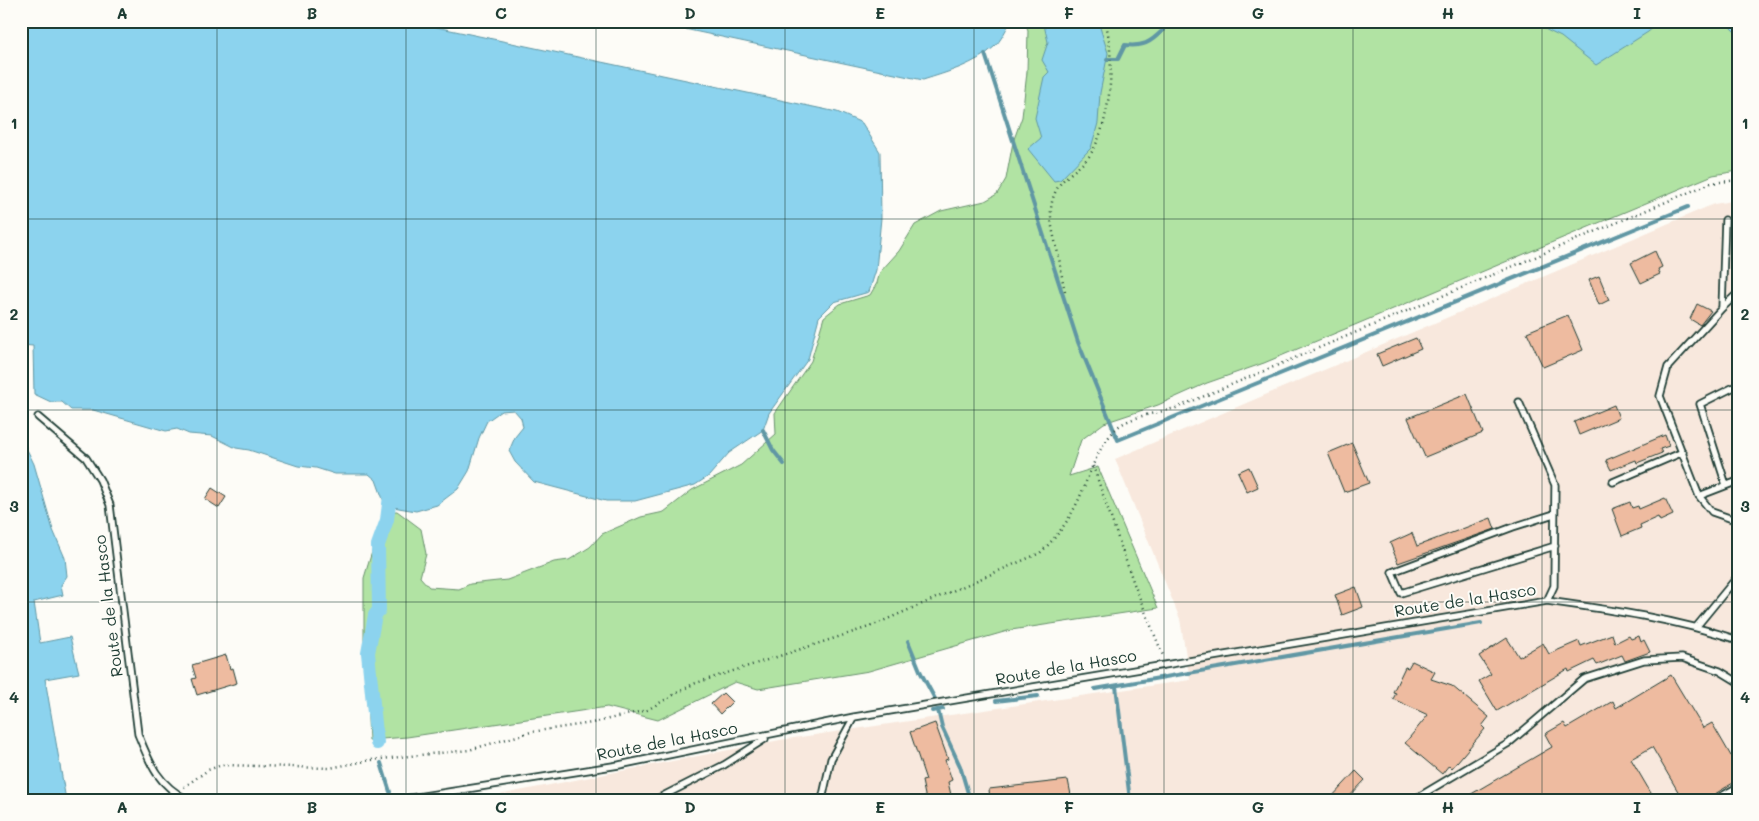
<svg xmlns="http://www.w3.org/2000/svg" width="1759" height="821" viewBox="0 0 1759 821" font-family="Mali,sans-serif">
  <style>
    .built { fill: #f8e8dd }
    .green { fill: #b1e3a3; stroke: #68906c }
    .water { fill: #8cd3ee; stroke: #6097a4 }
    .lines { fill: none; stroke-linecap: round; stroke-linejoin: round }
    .stream { stroke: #6097a4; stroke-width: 4 }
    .canal { stroke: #8cd3ee; stroke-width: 14 }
    .building { fill: #eebba0; stroke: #1f3d34 }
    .service-casing { stroke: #1f3d34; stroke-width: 9 }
    .path { stroke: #1f3d34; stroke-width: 2.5; stroke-dasharray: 1 4; stroke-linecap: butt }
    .service { stroke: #fdfcf7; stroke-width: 5.5 }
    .grid { fill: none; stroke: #1f3d34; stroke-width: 1; stroke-opacity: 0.55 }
    .labels { text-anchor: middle; stroke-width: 4; stroke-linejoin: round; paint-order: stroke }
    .street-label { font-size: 16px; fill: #1f3d34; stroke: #fdfcf7 }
    .neatline { fill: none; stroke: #1f3d34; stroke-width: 2 }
    .grid-label { font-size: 16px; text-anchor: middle; font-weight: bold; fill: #1f3d34 }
  </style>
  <rect width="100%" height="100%" fill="#fdfcf7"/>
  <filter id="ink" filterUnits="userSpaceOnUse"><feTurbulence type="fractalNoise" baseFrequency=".02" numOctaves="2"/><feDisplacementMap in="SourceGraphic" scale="10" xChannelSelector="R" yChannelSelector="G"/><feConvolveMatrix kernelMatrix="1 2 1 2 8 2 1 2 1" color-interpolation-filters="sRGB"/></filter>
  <g filter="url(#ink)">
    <path class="built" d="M1738 200V800H473L780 740 1190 680 1180 619 1115 459 1714 204Z"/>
    <path class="green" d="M1024 21H1738V171L1713 175 1264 363 1207 383 1158 405 1104 423 1081 440 1069 476 1098 467 1158 608 1011 630 869 671 758 689 735 682 658 720 607 707 407 737 369 740 364 638V578L384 512 397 511 421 529 426 554 420 577 429 587 459 589 470 584 507 580 554 562 569 560 590 547 602 534 641 517 664 512 692 490 741 465 776 434 775 413 811 361 824 317 840 304 870 295 877 283 880 272 899 251 915 225 941 211 985 201 997 194 1006 179 1013 142 1022 117 1027 72 1028 30Z"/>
    <path class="water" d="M21 21H408L837 112 862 123 880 152 881 218 876 270 869 292 834 302 819 317 808 359 769 413 763 430 729 453 709 476 695 485 635 501H606L534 482 515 462 509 451 515 437 523 427 521 418 514 410 501 411 487 421 479 438 469 471 458 489 437 505 416 511 393 507 384 502 376 480 369 474H335L316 468 298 466 249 450 236 448 212 436 189 434 177 429 166 431 93 410H71L62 402H51L34 394 33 346 21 345Z
      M647 21H1011C1006 29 1001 41 994 47 974 65 948 72 923 80Z
      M1043 21H1098L1108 53 1100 93 1098 123 1091 148 1060 180 1054 181 1028 149 1041 138 1035 118 1044 77 1049 72 1042 60 1048 42Z
      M1528 21H1661L1648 32 1596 65 1561 37Z
      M1724 21H1738V35Z
      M21 437 34 464 53 530 65 558 67 576 61 585 63 595 34 602 40 643 70 637 79 673 45 679 66 800H21Z"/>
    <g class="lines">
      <path class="stream" d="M985 54 1078 342 1118 440 1688 207
        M1107 59H1118L1125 45C1143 47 1150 43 1163 30V21
        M763 430 773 450 784 464
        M908 641 921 673 935 699
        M1116 686 1130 800
        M1095 689 1481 623
        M996 701 1038 696
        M938 710 942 727 960 766 970 800
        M932 711 943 709
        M381 763 390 792"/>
      <path class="canal" d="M377 743 368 653 375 615 379 610 378 545 387 520 391 488"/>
    </g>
    <path class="building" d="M1655 251 1662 267 1658 269 1660 274 1641 283 1631 263Z
      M1599 276 1609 300 1599 305 1589 280Z
      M1697 304 1711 311 1700 325 1690 319Z
      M1568 315 1583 350 1543 367 1527 332Z
      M1416 338 1421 349 1382 366 1377 354Z
      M1467 394 1483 433 1425 457 1408 418Z
      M1614 405 1619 418 1579 435 1574 422Z
      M1665 435 1669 446 1660 449 1662 453 1637 463 1636 460 1611 470 1606 460Z
      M1352 443 1369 483 1344 492 1328 453Z
      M1249 467 1258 487 1247 492 1238 472Z
      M212 488 226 497 219 508 205 499Z
      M1665 498 1673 515 1660 521 1658 517 1640 525 1641 528 1622 536 1612 509 1630 502 1632 508 1638 506 1639 509Z
      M1491 518 1495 529 1398 563 1390 543 1412 533 1417 546Z
      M1356 587 1363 607 1342 615 1335 595Z
      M1612 634 1615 643 1629 636 1631 639 1639 636 1641 642 1644 640 1650 652 1625 661 1622 655 1597 665 1594 660 1569 672 1568 669 1497 711 1479 681 1491 674 1479 656 1507 638 1519 657 1543 643 1549 654 1579 641 1581 646Z
      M226 655 230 669 233 668 237 683 197 695 192 679 196 678 192 665Z
      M1412 661 1435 672 1431 679 1452 686 1489 717 1482 726 1485 729 1452 768 1449 765 1442 774 1405 743 1428 715 1393 699 1396 693 1393 692 1405 667 1408 668Z
      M1671 675 1703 728 1712 723 1731 756 1738 753V780L1705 800H1683L1652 747 1631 759 1655 800H1461L1552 747 1545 734 1564 723 1567 728 1613 701 1616 708Z
      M723 693 732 702 720 714 711 704Z
      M935 723 948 759 945 760 952 780 948 782 951 795 926 800 922 781 926 780 910 732Z
      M1356 771 1365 780 1346 800H1329Z
      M1068 780 1072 800H990L989 789Z"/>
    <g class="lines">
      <defs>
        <path id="service" d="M1725 220 1722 308 1668 367 1660 396 1699 496 1712 512 1738 521
          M1722 308 1738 293
          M1519 402 1555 485 1554 586 1547 601
          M38 417 86 458 100 480 110 505 138 734C150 764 158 785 188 800
          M1613 482 1683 452
          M1726 485 1700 404 1738 385
          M1699 496 1738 481
          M1554 514 1513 527 1392 572 1401 593 1555 546
          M1697 626 1738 576
          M398 800 619 765 854 717 1547 601C1612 610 1675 619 1738 640
          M655 800 724 765 765 739
          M822 800 831 759 854 717
          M1413 800 1509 743 1584 679 1644 660 1682 658 1720 671 1738 682
          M1715 800 1738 787"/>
      </defs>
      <use href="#service" class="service-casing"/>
      <path class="path" d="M1065 291C1062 280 1061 269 1059 258 1054 234 1044 210 1058 187 1064 176 1082 167 1090 155 1111 124 1116 57 1105 21
        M1093 466 1134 584 1164 658
        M184 787 208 770 222 765 330 768 371 760 469 750 531 732 592 723 647 710 693 684 869 627 1040 553C1056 538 1068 522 1078 501 1089 477 1097 446 1118 427 1129 417 1160 412 1176 408L1711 183 1738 180"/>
      <use href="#service" class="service"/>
    </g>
  </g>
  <path class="grid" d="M217 21V800M406 21V800M596 21V800M785 21V800M974 21V800M1164 21V800M1353 21V800M1542 21V800M21 219H1738M21 410H1738M21 602H1738"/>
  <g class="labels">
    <g class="street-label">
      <text transform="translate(1465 600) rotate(-9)" y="6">Route de la Hasco</text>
      <text transform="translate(108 606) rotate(-97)" y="6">Route de la Hasco</text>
      <text transform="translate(1066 667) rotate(-10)" y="6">Route de la Hasco</text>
      <text transform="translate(667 741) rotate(-11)" y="6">Route de la Hasco</text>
    </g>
  </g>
  <rect width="1759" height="821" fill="none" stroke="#fdfcf7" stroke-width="55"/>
  <rect x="28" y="28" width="1704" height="766" class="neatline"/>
  <g class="grid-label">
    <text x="122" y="19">A</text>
    <text x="312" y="19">B</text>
    <text x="501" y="19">C</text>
    <text x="690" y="19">D</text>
    <text x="880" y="19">E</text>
    <text x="1069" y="19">F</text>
    <text x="1258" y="19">G</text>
    <text x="1448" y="19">H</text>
    <text x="1637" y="19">I</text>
    <text x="14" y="129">1</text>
    <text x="1745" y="129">1</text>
    <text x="14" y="320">2</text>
    <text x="1745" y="320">2</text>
    <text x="14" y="512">3</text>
    <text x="1745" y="512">3</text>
    <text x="14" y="703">4</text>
    <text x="1745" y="703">4</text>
    <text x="122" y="813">A</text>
    <text x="312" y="813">B</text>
    <text x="501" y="813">C</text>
    <text x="690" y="813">D</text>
    <text x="880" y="813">E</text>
    <text x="1069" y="813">F</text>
    <text x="1258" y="813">G</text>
    <text x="1448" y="813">H</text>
    <text x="1637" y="813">I</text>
  </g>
</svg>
